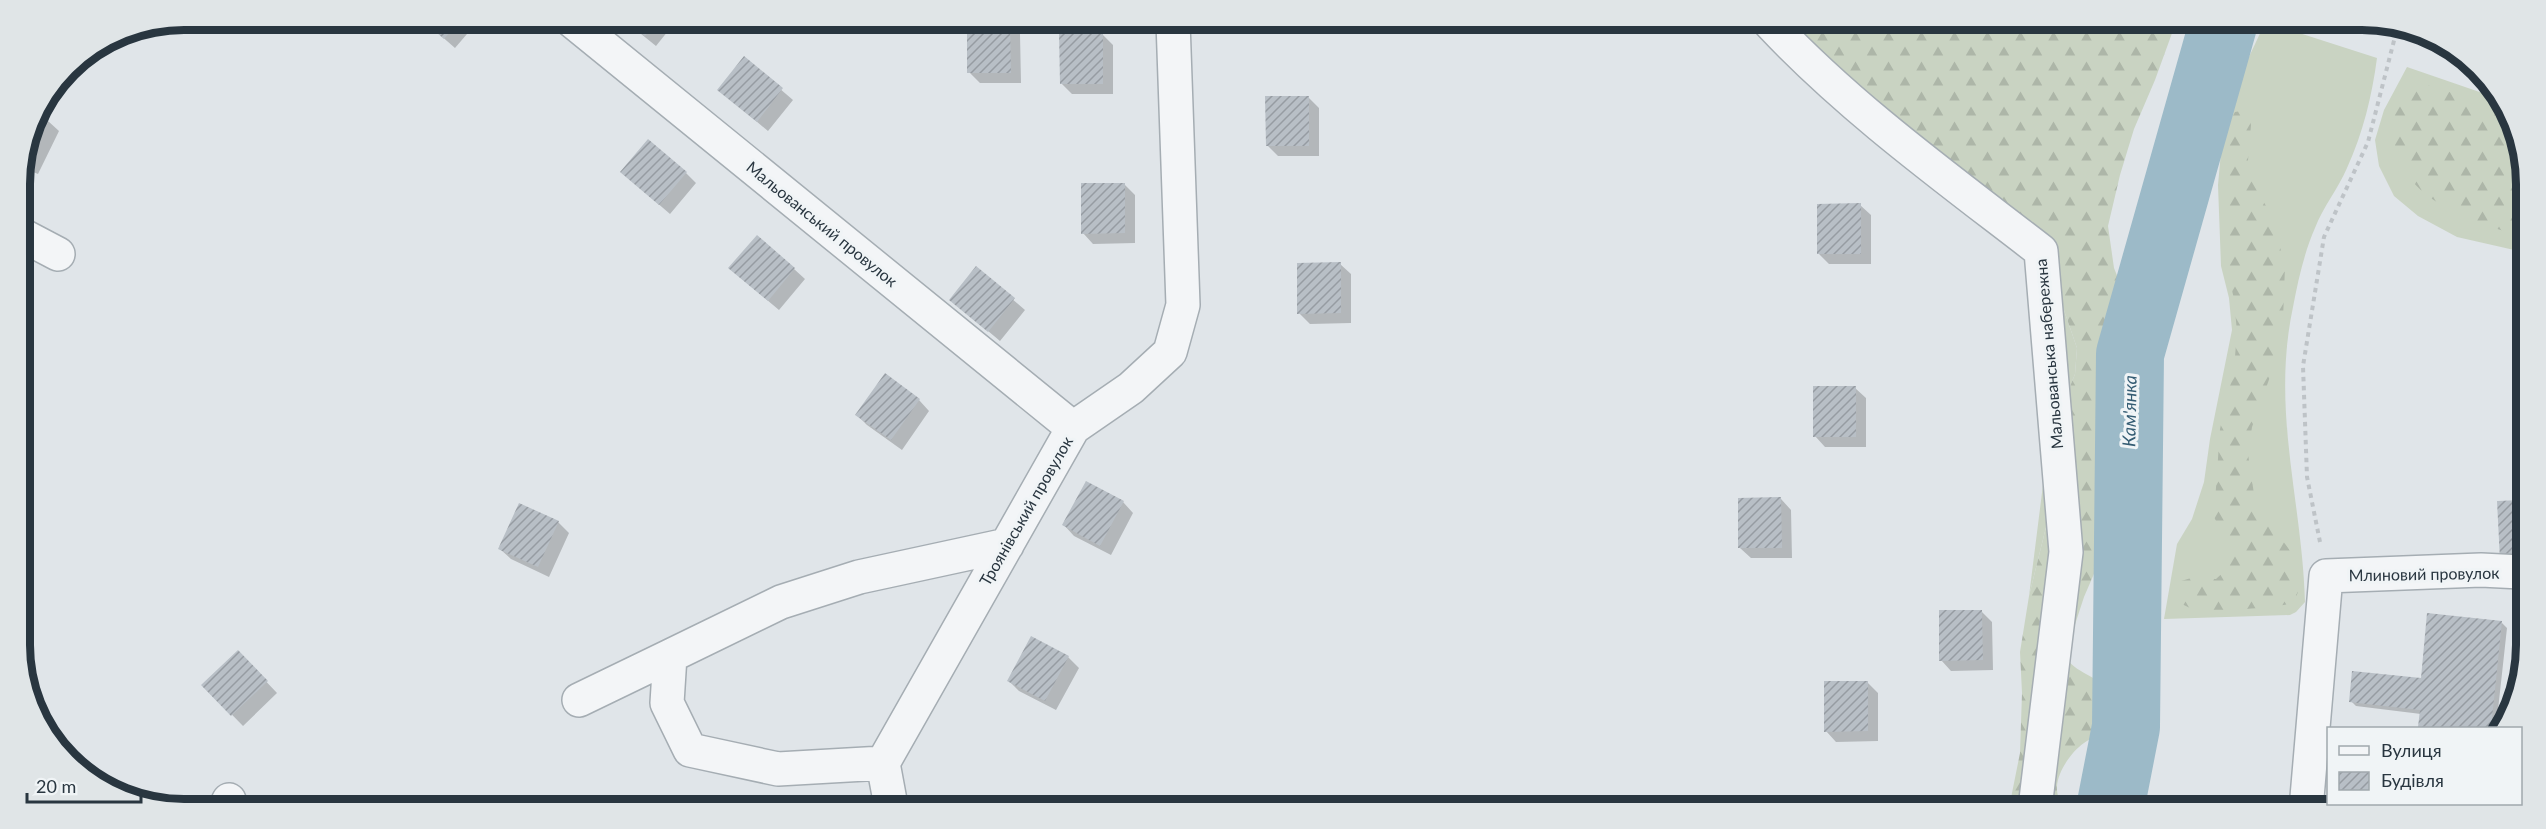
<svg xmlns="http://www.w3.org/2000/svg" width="2546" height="829" viewBox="0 0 2546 829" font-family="Lato,sans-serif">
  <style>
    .grass { fill: #c9d3c2 }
    .forest { fill: url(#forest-firs) }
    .shadow { fill: #0003 }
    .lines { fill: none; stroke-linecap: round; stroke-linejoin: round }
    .river { stroke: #9cbac8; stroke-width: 68 }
    .building { fill: url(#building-hatch) }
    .minor-casing { stroke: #a5adb3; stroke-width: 36 }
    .path { stroke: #bec3c7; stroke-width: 4; stroke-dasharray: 4.5 4.5; stroke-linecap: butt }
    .minor { stroke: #f3f5f7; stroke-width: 33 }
    .labels { text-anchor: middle; stroke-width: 6; stroke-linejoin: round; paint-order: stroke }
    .street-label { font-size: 16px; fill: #293640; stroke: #f0f4f6 }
    .water-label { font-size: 18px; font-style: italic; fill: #345c73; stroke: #f0f4f6 }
    .rim { fill: none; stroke: #293640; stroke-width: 8 }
  </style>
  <defs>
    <pattern id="forest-firs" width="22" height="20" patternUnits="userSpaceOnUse" patternTransform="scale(1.5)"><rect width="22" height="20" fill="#c9d3c2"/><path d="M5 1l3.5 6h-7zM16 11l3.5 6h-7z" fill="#adb6a8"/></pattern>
    <pattern id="building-hatch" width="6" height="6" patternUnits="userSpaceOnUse" patternTransform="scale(1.5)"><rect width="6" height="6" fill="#b8bfc6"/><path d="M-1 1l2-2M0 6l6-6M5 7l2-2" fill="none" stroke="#969ca2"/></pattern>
  </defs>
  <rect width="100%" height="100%" fill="#e0e5e9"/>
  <path class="grass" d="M2264 25H2274L2377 58C2372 96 2363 133 2347 168 2338 189 2323 207 2315 228 2304 253 2298 281 2293 307 2271 411 2302 500 2305 602L2296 612 2290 615 2164 619 2177 544 2192 519 2204 482 2210 439 2232 330 2229 298 2221 266 2218 185 2224 119 2239 78Z
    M2407 67 2497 98 2523 152V252L2457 237 2418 216 2394 196 2379 166 2375 140 2384 110Z
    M2058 293 2077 348 2075 374 2056 421 2049 515 2029 596 2045 469Z"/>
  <path class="forest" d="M1767 24 2175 25 2155 80 2134 129 2120 175 2108 226 2114 268 2126 298 2155 349 2161 380 2136 429 2128 457 2125 502 2084 597 2065 655C2074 675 2099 673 2108 694 2110 699 2109 703 2109 708 2108 712 2109 718 2107 721 2102 733 2093 737 2084 743 2072 751 2058 771 2057 786 2056 792 2060 802 2061 808H2009L2020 753 2022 693 2020 652 2029 596 2049 515 2056 421 2075 374 2077 348 2058 293 2042 269Z
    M2422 85 2439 87 2507 119 2523 152V235L2519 236C2464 218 2393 197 2393 127 2393 105 2402 96 2422 85Z
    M2241 111 2248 113 2251 125 2247 172 2266 206 2276 232 2285 266 2283 320 2271 374 2252 427 2248 454 2254 494 2265 518 2292 553 2298 592 2294 602C2280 609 2205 612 2190 608 2186 606 2182 604 2177 602L2174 591 2178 582 2191 578 2216 579 2228 568 2230 548 2214 517 2220 429 2234 369 2237 332 2234 299 2226 264 2224 187 2230 121 2235 112Z"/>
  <path class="shadow" d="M423 20H479L455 48Z
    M625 21H676L656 46Z
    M1010 23 1020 34 1021 83H980L969 72Z
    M1102 34 1113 45V94H1072L1061 83Z
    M744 58 793 100 768 131 719 90Z
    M1308 97 1319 108V156H1278L1268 146Z
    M36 115 48 121 59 131 38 174 21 167 32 121Z
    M686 173 696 183 670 214 633 182Z
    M1124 184 1135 195V243L1093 244 1083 233Z
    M1860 205 1871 215V264H1829L1819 254Z
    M1340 264 1351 274V323L1310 324 1299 313Z
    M976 268 1025 310 1000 341 951 300Z
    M794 269 805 279 779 310 741 278Z
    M1855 388 1866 398V447H1825L1815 436Z
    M919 400 929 411 902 450 867 425 857 415Z
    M1781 499 1791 510 1792 558H1751L1740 548Z
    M1123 502 1133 513 1111 555 1074 536 1064 525Z
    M558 522 569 533 549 577 511 559 500 549Z
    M1981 611 1992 622 1993 670 1951 671 1941 660Z
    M2502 623 2507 628 2496 728H2422L2419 726 2421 714 2356 706 2351 701 2422 680Z
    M238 652 277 693 243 726 203 685Z
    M1068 657 1079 668 1056 710 1019 691 1008 680Z
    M1867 682 1878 693V741L1836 742 1826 731Z"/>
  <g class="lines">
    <path class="river" d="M2110 809 2126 727 2130 354 2223 25"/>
  </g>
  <path class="building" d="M422 20H460L444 39Z
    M626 21H657L645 36Z
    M967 22H1010L1011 73H967Z
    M1059 33H1103V84H1060Z
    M744 56 783 88 757 122 717 90Z
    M1265 96H1309V146H1266Z
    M37 113 49 119 28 165 22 162 32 121Z
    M648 139 687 172 659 205 620 172Z
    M1081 183H1125V233L1081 234Z
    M1861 203V254H1817V204Z
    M757 235 795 268 768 301 728 268Z
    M1341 262V313L1297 314V263Z
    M976 266 1015 298 988 332 949 300Z
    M885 373 920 399 891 440 855 415Z
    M1813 386H1856V437H1813Z
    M1086 481 1124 501 1100 546 1062 525Z
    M1781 497 1782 548H1738V498Z
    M2522 500 2521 559 2500 560 2497 501Z
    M519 503 559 521 538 567 498 549Z
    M1939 610H1982L1983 660 1939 661Z
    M2427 613 2502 621 2491 728 2418 727 2420 710 2349 702 2352 671 2421 678Z
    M1031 636 1069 656 1045 701 1007 681Z
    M238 650 268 681 231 716 201 685Z
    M1824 681H1868V731L1824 732Z"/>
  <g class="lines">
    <defs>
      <path id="minor" d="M571 20 1073 428
        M1771 24C1851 109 1948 179 2041 251L2066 552 2035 808
        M20 234 58 254
        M579 700 670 656
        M883 763 778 769 690 750 667 703 670 656 781 602 859 577 1007 545
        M227 804 229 800
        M891 806 883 763 1073 428 1131 388 1170 352 1183 305 1173 22
        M2306 809 2326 576 2481 570 2521 572"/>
    </defs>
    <use href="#minor" class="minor-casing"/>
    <path class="path" d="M2320 542 2307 477 2303 366 2324 237 2368 142 2398 25"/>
    <use href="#minor" class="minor"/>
  </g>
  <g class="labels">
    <g class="street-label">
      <text transform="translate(822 224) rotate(39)" y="6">Мальованський провулок</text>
      <text transform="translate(2049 354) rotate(-95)" y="6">Мальованська набережна</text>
      <text transform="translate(1026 511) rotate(-60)" y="6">Троянівський провулок</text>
      <text transform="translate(2424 574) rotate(-1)" y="6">Млиновий провулок</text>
    </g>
    <g class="water-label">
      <text transform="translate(2130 411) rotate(-89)" y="6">Кам'янка</text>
    </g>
  </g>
  <path d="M0 0H2546V829H0ZM184 30H2362A154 154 0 0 1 2516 184V645A154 154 0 0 1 2362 799H184A154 154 0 0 1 30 645V184A154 154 0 0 1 184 30Z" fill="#e0e5e7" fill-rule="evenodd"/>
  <path class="rim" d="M184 30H2362A154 154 0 0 1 2516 184V645A154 154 0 0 1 2362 799H184A154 154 0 0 1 30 645V184A154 154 0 0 1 184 30Z"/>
  <rect x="2327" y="727" width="195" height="78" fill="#f0f4f6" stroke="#a0a8ad" stroke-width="1.5"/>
  <rect x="2339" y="746" width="30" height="9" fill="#f3f5f7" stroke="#a0a8ad" stroke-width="1.5"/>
  <text x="2381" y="757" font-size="18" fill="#293640">Вулиця</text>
  <rect x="2339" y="772" width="30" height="18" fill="url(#building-hatch)" stroke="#a0a8ad" stroke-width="1.5"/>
  <text x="2381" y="787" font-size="18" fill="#293640">Будівля</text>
  <path d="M27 793v9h114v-9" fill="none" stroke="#293640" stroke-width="3"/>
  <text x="36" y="793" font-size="18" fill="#293640" stroke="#f0f4f6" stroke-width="4.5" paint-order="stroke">20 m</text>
</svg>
